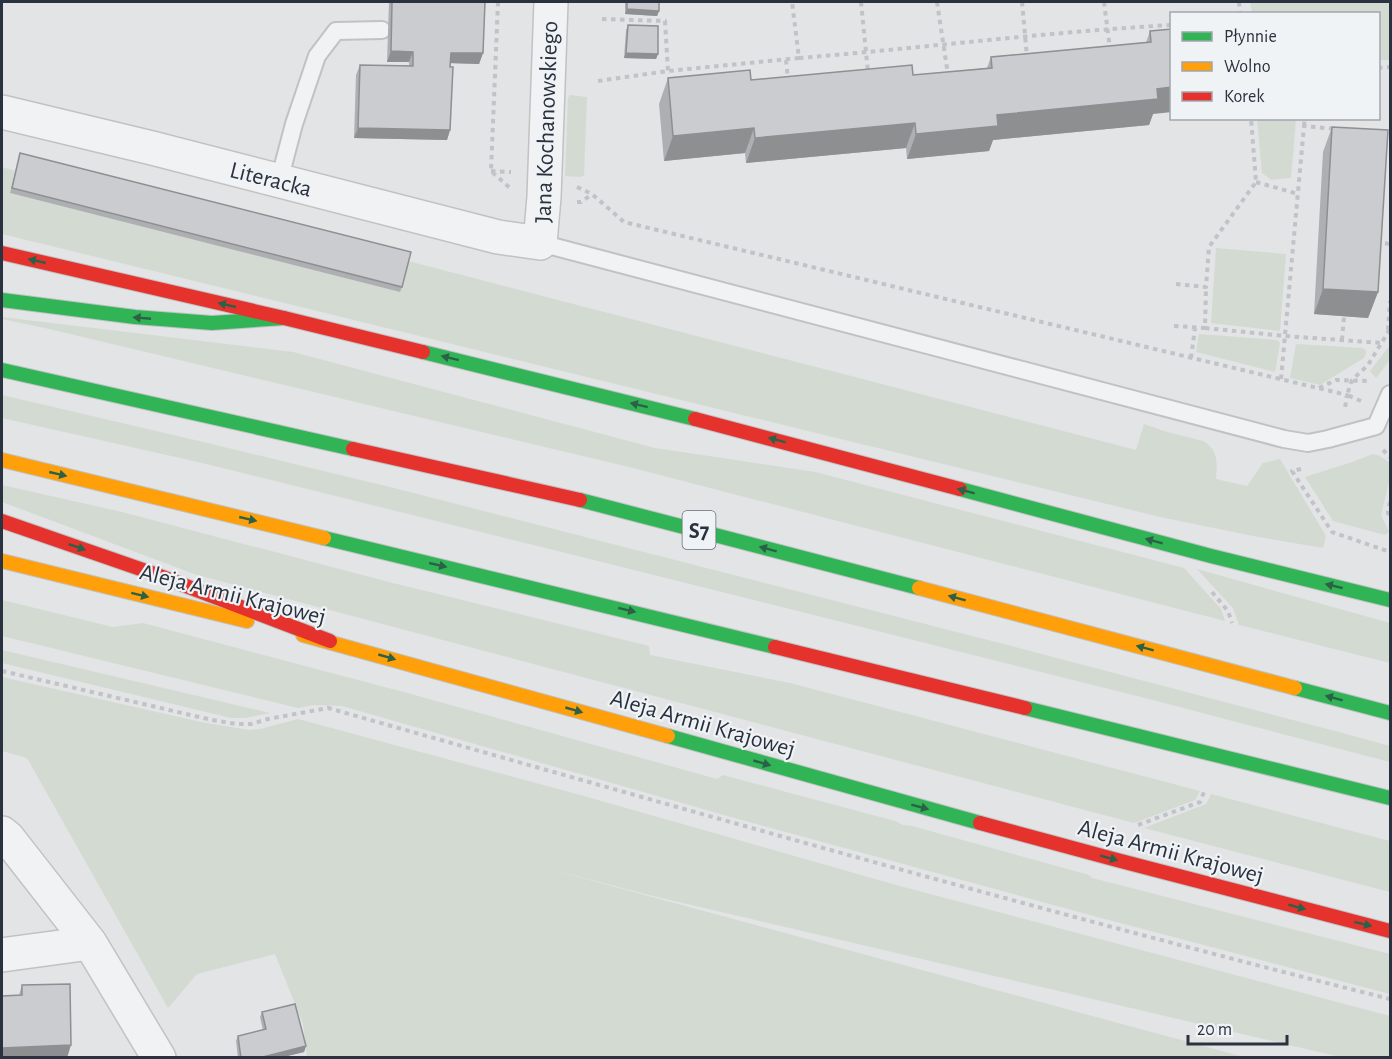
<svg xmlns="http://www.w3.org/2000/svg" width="1392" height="1059" viewBox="0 0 1392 1059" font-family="'Alegreya Sans',sans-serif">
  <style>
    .green { fill: #d3dad2 }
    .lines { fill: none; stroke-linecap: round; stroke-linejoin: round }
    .lane-casing { stroke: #c0c2c4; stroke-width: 20 }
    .street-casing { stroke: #c0c2c4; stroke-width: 36 }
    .fast-casing { stroke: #c0c2c4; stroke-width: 16 }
    .slow-casing { stroke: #c0c2c4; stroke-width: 16 }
    .jam-casing { stroke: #c0c2c4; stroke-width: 16 }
    .path { stroke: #c1c3c7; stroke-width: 4; stroke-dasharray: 4.5 4.5; stroke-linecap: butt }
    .lane { stroke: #f1f2f4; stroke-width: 16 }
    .street { stroke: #f1f2f4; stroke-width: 33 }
    .fast { stroke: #30b455; stroke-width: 14 }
    .slow { stroke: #ff9f0a; stroke-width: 14 }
    .jam { stroke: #e5322d; stroke-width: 14 }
    .wall { fill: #aeafb2 }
    .shaded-wall { fill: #8d8f91 }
    .building { fill: #cacccf; stroke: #8d8f91; stroke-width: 1.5 }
    .oneway { fill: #2c6047 }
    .labels { text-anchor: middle; stroke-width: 4.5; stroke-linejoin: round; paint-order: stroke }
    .shield { fill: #f0f3f6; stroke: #656c76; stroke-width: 1.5 }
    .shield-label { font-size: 22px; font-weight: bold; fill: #2a323f }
    .street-label { font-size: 24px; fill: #2a323f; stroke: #f0f3f6 }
  </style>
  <rect width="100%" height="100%" fill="#e2e4e6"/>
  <path class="green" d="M1250 2H1390V60H1379L1378 14 1252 13Z
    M570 95 587 97 584 175 581 177 565 176 568 98Z
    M1257 119H1296L1291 178 1271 180 1262 173Z
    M2 167 15 171 10 193 400 292 408 261 1136 450 1144 424 1167 432 1203 441C1219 450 1217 464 1216 479L1247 486 1263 463 1280 459 1326 536 1323 548 1253 536 1160 517 2 234Z
    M1216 248 1286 254 1280 331 1211 323Z
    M2 317 293 352 655 448 815 472 1184 568 1221 609 1225 621 629 467 45 328 2 319Z
    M1199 334 1277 340 1280 343 1275 372 1196 352Z
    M1296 344 1362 348 1366 350V354L1364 358 1320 385 1290 378Z
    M1390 345V360L1376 378 1370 371Z
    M2 395 199 441 394 488 988 640 1339 732 1390 746V762L1149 699 578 556 198 462 2 418Z
    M1373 454 1380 456 1390 463V478L1381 515 1389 532 1385 535 1333 521 1305 477 1352 462Z
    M2 485 122 512 389 582 649 646 650 655 790 683 1200 791 1195 800 1134 823 197 575 2 502Z
    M1197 569 1390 623V663L1239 625 1233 608Z
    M2 600 113 627 143 623 411 694 717 779 723 775 895 821 903 825 912 826 1089 875 1092 878 1390 954V994L1090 915 731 817 342 706 314 705 298 708 2 636Z
    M2 650 270 713 245 718H231L2 663Z
    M2 677 201 722 249 730 260 729 298 719 584 796 896 885 1390 1016V1057H1340L657 897 545 868 1244 1057H307L303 1024 275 954 197 974 168 1008 27 758 2 751Z
    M1211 794 1390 841V892L1144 828 1206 804Z"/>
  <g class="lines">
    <defs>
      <path id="lane" d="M279 181 294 124 317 56 336 31 382 30
        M540 243 1284 439 1308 443 1328 439 1376 426 1390 394"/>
      <path id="street" d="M2 112 152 148 498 237 540 243 544 197 551 2
        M2 833 8 838 90 943 159 1058
        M2 955 90 943"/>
      <path id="fast" d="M2 300 135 317 212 323 284 318
        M423 352 695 419
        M2 370 353 449
        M960 489 1211 556 1390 600
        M580 500 919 588
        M324 538 775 647
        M1295 688 1390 713
        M1025 708 1390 798
        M668 736 980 823"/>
      <path id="slow" d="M2 460 324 538
        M2 561 247 621
        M919 588 1295 688
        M303 635 668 736"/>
      <path id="jam" d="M2 253 284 318 423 352
        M695 419 960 489
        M353 449 580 500
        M2 521 152 573 330 641
        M775 647 1025 708
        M980 823 1117 860 1390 931"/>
    </defs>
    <use href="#lane" class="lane-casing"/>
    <use href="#street" class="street-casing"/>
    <use href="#fast" class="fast-casing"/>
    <use href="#slow" class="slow-casing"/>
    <use href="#jam" class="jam-casing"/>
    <path class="path" d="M498 2 491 171 511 189
      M861 2 868 72
      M937 2 948 75
      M1022 2 1027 57
      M1104 2 1110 49
      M1239 2 1240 14
      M602 19 665 21 668 71
      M799 58C923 48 1047 32 1172 25
      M786 60 788 80
      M1378 68 1390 67
      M598 81 668 71 799 58 792 2
      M1304 126 1305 118
      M491 171 511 172
      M1256 182 1298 194
      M577 187 592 194 624 222 1347 395 1345 408
      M577 202H581L591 195
      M1376 242 1390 244
      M1176 284 1206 287 1209 247 1256 182 1251 118
      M1174 326 1205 328 1206 287
      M1205 328 1285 336 1382 343
      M1388 330 1390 301
      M1342 340 1344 316
      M1191 358 1195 328
      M1281 379 1304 126 1336 129
      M1319 388 1336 380 1369 381
      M1361 401 1347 395 1352 380 1368 365 1390 329
      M1383 450 1390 457
      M1301 469 1292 471 1332 532 1390 552
      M1390 502 1388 512 1390 519
      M1212 592 1228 611 1232 623
      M2 671 212 720 237 724H251L268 719 328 708C681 808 1034 910 1390 999
      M1138 825 1200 802 1204 792"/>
    <use href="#lane" class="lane"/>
    <use href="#street" class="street"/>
    <use href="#fast" class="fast"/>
    <use href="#slow" class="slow"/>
    <use href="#jam" class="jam"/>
  </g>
  <path class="wall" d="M389 2H485L483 53 479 64 450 63V130L447 140 354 138 356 75 360 65 409 66V62H387Z
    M625 2H659V11L657 16 625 14Z
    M628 25 658 54 656 59 624 58 626 30Z
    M1150 31 1153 114 1149 125 993 140 989 151 907 159 906 148 746 163 745 153 664 161 659 104 668 78 751 80 913 75 987 68 991 57 1146 43Z
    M1332 127 1378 292 1368 318 1314 314 1323 152Z
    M20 153 402 287 400 292 10 193Z
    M22 985 67 1058 19 995Z
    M262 1012 306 1046 304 1052 279 1058H238L236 1041 238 1036 263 1030 260 1017Z"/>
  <path class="shaded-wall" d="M627 9 659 11 657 16 625 14Z
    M391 51 413 52 409 62H387Z
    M451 53H483L479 64 447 63Z
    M626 53 658 54 656 59 624 58Z
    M1172 87V112L1153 114 1149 125 993 140 989 151 907 159 916 134 997 115 1157 89Z
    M915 123 906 148 746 163 755 138Z
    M358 128 450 130 447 140 354 138Z
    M754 128 745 153 664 161 673 136Z
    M1323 289 1378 292 1368 318 1314 314Z
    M71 1045 67 1058H2V1048Z
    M306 1046 304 1052 279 1058H259Z"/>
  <path class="building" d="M392 2H485L483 53H451L450 67H453L450 130 358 128 360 65 413 66V52L391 51Z
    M627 2H659V11L627 9Z
    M628 25 658 26V54L626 53Z
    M1172 29V87L1157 89 1158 99 997 115 998 126 916 134 915 123 755 138 754 128 673 136 668 78 750 70 751 80 912 65 913 75 992 68 991 57 1151 42 1150 31Z
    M1332 127 1388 130 1378 292 1323 289Z
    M20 153 411 252 402 287 12 188Z
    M70 984 71 1045 2 1048V996L22 995V985Z
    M295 1004 306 1046 259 1058H241L238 1036 266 1029 262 1012Z"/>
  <defs><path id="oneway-solid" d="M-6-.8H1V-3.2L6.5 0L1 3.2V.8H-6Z" transform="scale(1.5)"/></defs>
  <g class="oneway">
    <use href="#oneway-solid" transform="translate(37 261) rotate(-167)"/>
    <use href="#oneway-solid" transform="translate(227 305) rotate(-167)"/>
    <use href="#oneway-solid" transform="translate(142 318) rotate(-175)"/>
    <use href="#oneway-solid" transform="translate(450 358) rotate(-166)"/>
    <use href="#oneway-solid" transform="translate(639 405) rotate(-166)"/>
    <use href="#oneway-solid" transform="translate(777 440) rotate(-165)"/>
    <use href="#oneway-solid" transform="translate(58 474) rotate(13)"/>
    <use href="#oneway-solid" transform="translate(966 491) rotate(-165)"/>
    <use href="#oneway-solid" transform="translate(248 519) rotate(13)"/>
    <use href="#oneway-solid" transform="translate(1154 541) rotate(-165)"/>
    <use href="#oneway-solid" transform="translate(77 547) rotate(19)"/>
    <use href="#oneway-solid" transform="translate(768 549) rotate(-165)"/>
    <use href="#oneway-solid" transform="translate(438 565) rotate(13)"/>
    <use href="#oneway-solid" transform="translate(1334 586) rotate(-166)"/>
    <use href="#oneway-solid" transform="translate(140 595) rotate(14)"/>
    <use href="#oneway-solid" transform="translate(957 598) rotate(-165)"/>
    <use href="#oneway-solid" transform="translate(627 610) rotate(14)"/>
    <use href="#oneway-solid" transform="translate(1145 648) rotate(-165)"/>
    <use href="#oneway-solid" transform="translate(387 657) rotate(16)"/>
    <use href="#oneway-solid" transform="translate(1334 698) rotate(-165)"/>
    <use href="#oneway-solid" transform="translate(574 710) rotate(16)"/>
    <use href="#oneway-solid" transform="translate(762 763) rotate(16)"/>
    <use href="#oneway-solid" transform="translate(920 807) rotate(15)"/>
    <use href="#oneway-solid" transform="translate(1109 858) rotate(15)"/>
    <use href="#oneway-solid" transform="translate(1297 907) rotate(15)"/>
    <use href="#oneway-solid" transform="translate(1363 924) rotate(14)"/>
  </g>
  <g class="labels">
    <rect class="shield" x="682.5" y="511" width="33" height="38" rx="4.5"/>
    <g class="shield-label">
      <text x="699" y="538">S7</text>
    </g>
    <g class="street-label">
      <text transform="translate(546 122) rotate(-88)" y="8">Jana Kochanowskiego</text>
      <text transform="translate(271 179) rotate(14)" y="8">Literacka</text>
      <text transform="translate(233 594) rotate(14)" y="8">Aleja Armii Krajowej</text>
      <text transform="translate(703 723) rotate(16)" y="8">Aleja Armii Krajowej</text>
      <text transform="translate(1171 851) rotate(15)" y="8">Aleja Armii Krajowej</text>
    </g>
  </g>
  <rect width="1392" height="1059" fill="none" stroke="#2a323f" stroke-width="6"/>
  <rect x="1170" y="12" width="210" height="108" fill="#f0f3f6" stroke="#a1a6ad" stroke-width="1.5"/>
  <rect x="1182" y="32" width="30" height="9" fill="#30b455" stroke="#a1a6ad" stroke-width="1.5"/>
  <text x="1224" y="42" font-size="18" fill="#2a323f">Płynnie</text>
  <rect x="1182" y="62" width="30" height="9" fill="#ff9f0a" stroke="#a1a6ad" stroke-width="1.5"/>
  <text x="1224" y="72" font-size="18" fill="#2a323f">Wolno</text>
  <rect x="1182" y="92" width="30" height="9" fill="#e5322d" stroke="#a1a6ad" stroke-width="1.5"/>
  <text x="1224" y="102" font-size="18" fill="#2a323f">Korek</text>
  <path d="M1188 1035v9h99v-9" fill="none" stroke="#2a323f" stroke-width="3"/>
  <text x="1197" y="1035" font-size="18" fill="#2a323f" stroke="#f0f3f6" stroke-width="4.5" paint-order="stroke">20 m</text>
</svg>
